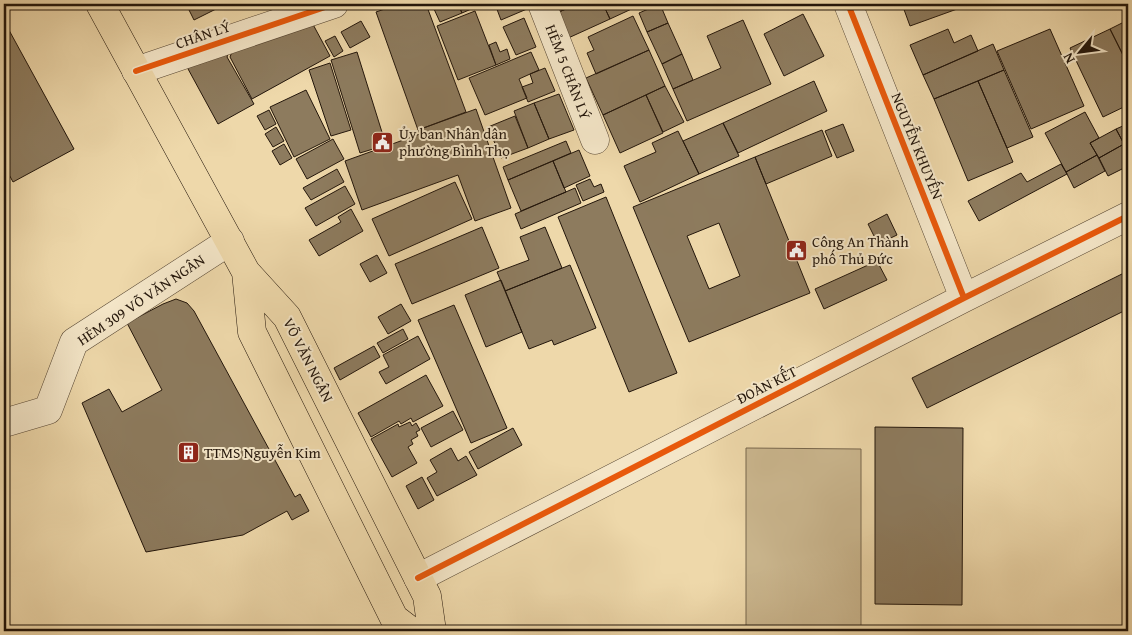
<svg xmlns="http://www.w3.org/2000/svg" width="1132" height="635" viewBox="0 0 1132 635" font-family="'Gentium Book Plus',serif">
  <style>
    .green { fill: #cbb78f; stroke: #77664d }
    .building { fill: #8d7b5e; stroke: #23160b; fill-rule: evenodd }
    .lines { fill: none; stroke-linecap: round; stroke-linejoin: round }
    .minor-casing { stroke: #564633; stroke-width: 29 }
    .major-casing { stroke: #23160b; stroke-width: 29 }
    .minor { stroke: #f4e6c8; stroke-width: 28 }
    .major { stroke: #eed8aa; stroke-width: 28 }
    .cycleway-casing { stroke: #f4e6c8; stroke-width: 9 }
    .cycleway { stroke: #e8590c; stroke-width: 6 }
    .labels { text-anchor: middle; stroke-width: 4; stroke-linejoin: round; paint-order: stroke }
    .street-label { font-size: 15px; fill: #23160b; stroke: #f4e6c8 }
    .poi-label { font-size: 15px; fill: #23160b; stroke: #f4e6c8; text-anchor: start }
  </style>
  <rect width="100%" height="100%" fill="#eed8aa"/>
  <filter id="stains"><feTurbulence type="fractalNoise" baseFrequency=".004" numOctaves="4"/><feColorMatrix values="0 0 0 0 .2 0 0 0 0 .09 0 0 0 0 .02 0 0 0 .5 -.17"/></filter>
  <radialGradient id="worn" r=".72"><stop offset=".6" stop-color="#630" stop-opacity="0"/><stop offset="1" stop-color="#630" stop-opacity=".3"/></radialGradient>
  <path class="green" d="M746 448 861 449V631H746Z"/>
  <path class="building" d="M186 4H226L194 20Z
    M302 4 330 56 252 99 230 57 241 29Z
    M399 4H426L466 112 418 130 376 12Z
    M436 4H458L462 13 440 22 434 9Z
    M458 4H483L462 13Z
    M495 4H533L534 6 501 20Z
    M550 4H578L554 14Z
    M578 4H603L610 19 566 39 554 14Z
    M603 4H637L638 6 610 19Z
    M660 4 668 23 647 32 639 13Z
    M902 4H971L910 26Z
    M475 11 496 65 458 80 437 26Z
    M803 14 824 56 784 76 764 34Z
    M633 16 649 50 596 74 587 53 594 50 588 37Z
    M524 18 536 47 516 55 503 27Z
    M743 20 771 84 687 121 673 89 721 68 707 36Z
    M1128 20V65L1110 29Z
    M4 21 74 149 13 182 4 165Z
    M361 21 370 37 350 48 341 32Z
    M668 23 682 54 662 64 647 32Z
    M948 29 954 43 971 35 978 51 923 75 910 45Z
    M1050 29 1084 106 1031 129 997 51Z
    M1110 29 1128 65V105L1103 117 1070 48Z
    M237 32 227 57 254 104 218 124 181 56Z
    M335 36 343 51 334 57 325 41Z
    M496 42 500 52 507 49 510 59 496 65 489 45Z
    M993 44 1004 70 934 99 923 75Z
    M649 50 665 86 603 115 586 78Z
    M357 52 386 145 360 153 331 60Z
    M531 52 539 70 519 79 527 98 485 115 469 78Z
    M682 54 693 80 673 89 662 64Z
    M330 63 351 130 331 136 309 70Z
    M545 68 555 91 528 102 522 87 533 83 530 74Z
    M1004 70 1033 137 1007 148 978 81Z
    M814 81 827 111 738 153 723 123Z
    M978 81 1013 162 968 181 934 99Z
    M665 86 684 122 663 132 646 95Z
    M306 90 330 139 294 157 270 107Z
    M559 94 574 130 549 139 534 103Z
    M646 95 663 133 620 153 603 115Z
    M534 103 549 139 528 148 514 111Z
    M476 109 511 208 475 221 458 175 362 210 345 161 420 134 418 130Z
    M269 110 276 124 265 130 257 116Z
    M1085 112 1099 138 1090 143 1097 155 1066 172 1045 133Z
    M515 116 528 148 501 158 488 127Z
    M723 123 739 156 699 174 683 141Z
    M843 124 854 151 837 158 825 131Z
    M1125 125 1128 132V142L1124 144 1116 129Z
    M276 127 284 141 273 147 265 134Z
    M1116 129 1124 144 1099 158 1090 143Z
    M822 130 832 156 766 184 755 157Z
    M678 131 699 174 640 202 624 166 656 152 652 143Z
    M333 139 344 159 307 179 296 159Z
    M566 141 571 153 508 180 503 167Z
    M284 144 292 158 280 165 272 151Z
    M1124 144 1128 152V166L1108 176 1099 158Z
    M579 150 590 176 564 188 553 161Z
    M1097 155 1105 171 1074 188 1066 172Z
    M755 157 810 293 689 342 633 207ZM719 223 740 276 709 289 687 236Z
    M553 161 566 192 521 211 508 180Z
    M1061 164 1067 174 979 221 968 201 1021 173 1027 182Z
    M337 169 344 182 311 200 303 188Z
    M590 179 594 187 601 184 604 192 583 201 576 185Z
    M455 182 472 219 389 256 372 219Z
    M345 186 355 204 316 226 305 208Z
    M575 188 581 203 521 229 515 214Z
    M606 197 677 373 629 392 558 217Z
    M351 209 363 231 319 256 309 240 341 222 338 217Z
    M887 214 897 235 878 244 868 224Z
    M482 227 499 268 412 304 395 264Z
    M545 227 562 268 505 291 497 272 529 260 520 237Z
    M377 255 387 273 370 282 360 264Z
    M877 261 887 280 824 309 815 289Z
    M570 265 596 328 554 345 552 340 529 349 505 291Z
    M1128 271V309L927 408 912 378Z
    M501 280 522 332 486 347 465 295Z
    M176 299 187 303 194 311 295 497 300 494 309 511 292 520 287 511 243 535 146 552 82 403 109 389 122 412 162 390 127 323 163 304Z
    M401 304 411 321 388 334 378 317Z
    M454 305 507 428 471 443 418 320Z
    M403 329 408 339 383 353 377 343Z
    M418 336 430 359 386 384 379 372 389 367 383 355Z
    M374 346 380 357 340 380 334 368Z
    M426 375 443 406 413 422 411 418 401 424 399 421 371 437 358 413Z
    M453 411 463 430 431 447 421 428Z
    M410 422 412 426 416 423 420 430 416 432 418 436 411 440 413 444 408 447 417 463 392 477 371 439 398 424 399 427Z
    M875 427 963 428 962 605 875 604Z
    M513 428 522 445 478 469 469 452Z
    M451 448 458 461 466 456 477 475 437 496 427 478 437 472 430 460Z
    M422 477 434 500 418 509 406 486Z"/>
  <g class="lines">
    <defs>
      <path id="minor" d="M542 4 595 140
        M848 4 964 298
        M136 71 334 4
        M4 423 48 410 74 342 230 241
        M418 578 964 298 1128 216"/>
      <path id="major" d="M100 4 246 272 287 317 427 596 432 631
        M246 272 252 332 394 618 411 631"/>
    </defs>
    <use href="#minor" class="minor-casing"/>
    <use href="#major" class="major-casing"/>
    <use href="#minor" class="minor"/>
    <use href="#major" class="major"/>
    <defs>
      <path id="cycleway" d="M848 4 964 298
        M136 71 334 4
        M418 578 964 298 1128 216"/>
    </defs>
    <use href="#cycleway" class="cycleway-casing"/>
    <use href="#cycleway" class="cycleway"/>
  </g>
  <defs>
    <symbol id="civic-square" viewBox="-11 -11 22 22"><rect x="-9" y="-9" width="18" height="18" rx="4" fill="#8f2418" stroke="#f4e6c8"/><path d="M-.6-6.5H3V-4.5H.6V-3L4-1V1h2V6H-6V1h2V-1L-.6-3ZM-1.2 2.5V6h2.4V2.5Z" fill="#fff"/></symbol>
    <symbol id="building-square" viewBox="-11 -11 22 22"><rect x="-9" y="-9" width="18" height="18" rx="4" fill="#8f2418" stroke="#f4e6c8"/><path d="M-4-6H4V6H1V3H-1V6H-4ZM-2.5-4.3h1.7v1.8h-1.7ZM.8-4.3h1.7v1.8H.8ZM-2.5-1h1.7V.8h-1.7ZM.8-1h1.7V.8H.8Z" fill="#fff"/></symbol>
  </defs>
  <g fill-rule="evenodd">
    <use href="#civic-square" x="370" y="130" width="25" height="25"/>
    <use href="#civic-square" x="784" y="238" width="25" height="25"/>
    <use href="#building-square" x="176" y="440" width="25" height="25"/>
  </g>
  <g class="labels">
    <g class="street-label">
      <text transform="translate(203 35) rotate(-19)" y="5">CHÂN LÝ</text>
      <text transform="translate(568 72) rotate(69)" y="5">HẺM 5 CHÂN LÝ</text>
      <text transform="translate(917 146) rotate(68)" y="5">NGUYỄN KHUYẾN</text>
      <text transform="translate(141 300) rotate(-34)" y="5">HẺM 309 VÕ VĂN NGÂN</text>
      <text transform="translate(308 360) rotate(63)" y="5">VÕ VĂN NGÂN</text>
      <text transform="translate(767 385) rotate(-27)" y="5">ĐOÀN KẾT</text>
    </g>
    <g class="poi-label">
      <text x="399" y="139">Ủy ban Nhân dân<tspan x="399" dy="17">phường Bình Thọ</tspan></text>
      <text x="812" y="247">Công An Thành<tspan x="812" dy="17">phố Thủ Đức</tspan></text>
      <text x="204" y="458">TTMS Nguyễn Kim</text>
    </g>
  </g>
  <rect width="1132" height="635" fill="none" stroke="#eed8aa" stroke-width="20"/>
  <rect x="5" y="5" width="1122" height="625" fill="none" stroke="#23160b" stroke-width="2.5"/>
  <rect x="10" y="10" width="1112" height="615" fill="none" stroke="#23160b"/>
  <g transform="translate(1080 52) rotate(241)" stroke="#f4e6c8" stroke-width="4" paint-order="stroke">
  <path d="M0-4L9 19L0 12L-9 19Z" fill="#23160b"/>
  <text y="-8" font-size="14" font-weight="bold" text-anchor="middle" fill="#23160b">N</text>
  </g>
  <rect width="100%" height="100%" filter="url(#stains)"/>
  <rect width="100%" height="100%" fill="url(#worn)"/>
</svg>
